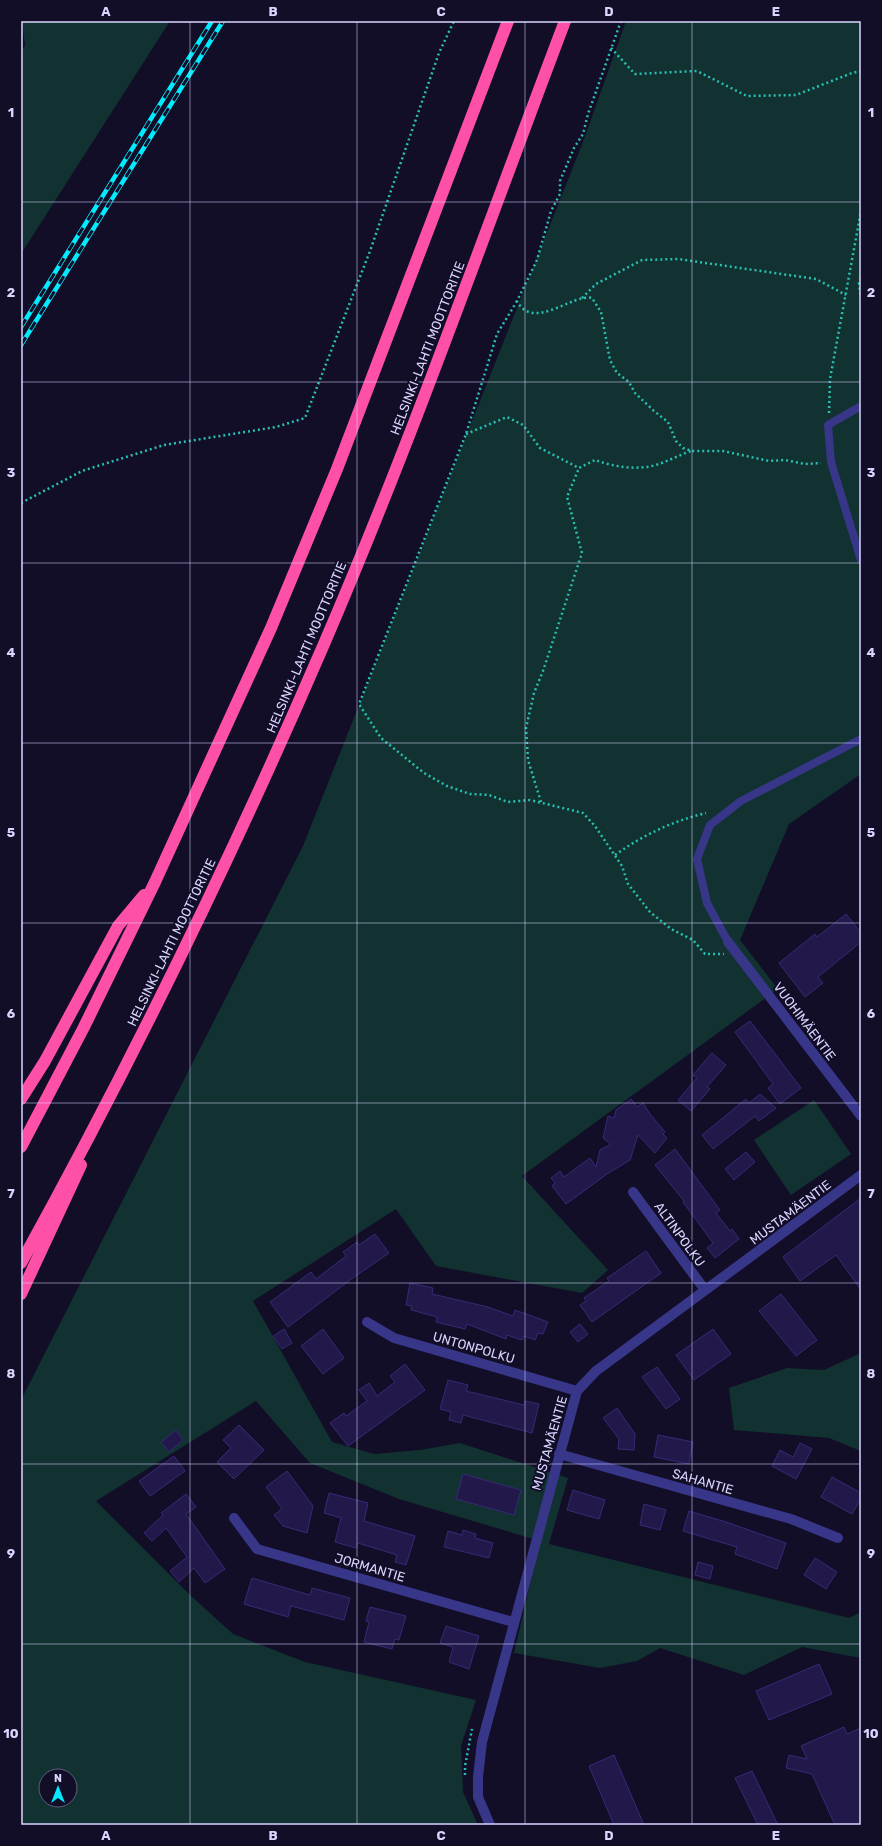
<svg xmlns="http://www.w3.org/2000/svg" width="882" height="1846" viewBox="0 0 882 1846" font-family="Rubik,sans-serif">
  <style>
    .green { fill: #113230; fill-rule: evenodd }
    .building { fill: #22194a; stroke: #372a77 }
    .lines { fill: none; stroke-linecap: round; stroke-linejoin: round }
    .path { stroke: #28c0b3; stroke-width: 2.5; stroke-dasharray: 2 3; stroke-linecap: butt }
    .service { stroke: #383689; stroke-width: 8 }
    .minor { stroke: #383689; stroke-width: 10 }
    .motorway { stroke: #ff50a8; stroke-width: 12 }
    .rail-casing { stroke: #01ebff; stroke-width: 4.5 }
    .rail { stroke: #120e28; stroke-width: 3; stroke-dasharray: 9; stroke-linecap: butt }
    .grid { fill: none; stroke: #d9d5ff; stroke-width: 1; stroke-opacity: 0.55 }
    .labels { text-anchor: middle; stroke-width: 4; stroke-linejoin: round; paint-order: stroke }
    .street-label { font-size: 13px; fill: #d9d5ff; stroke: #120e28 }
    .neatline { fill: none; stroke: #d9d5ff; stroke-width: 1.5 }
    .grid-label { font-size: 13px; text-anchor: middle; font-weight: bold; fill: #d9d5ff }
  </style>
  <rect width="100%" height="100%" fill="#120e28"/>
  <path class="green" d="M22 21H170L21 254V53L25 45Z
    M626 21H861V774L789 824 740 940 778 989 522 1176 608 1270 582 1293 436 1266 396 1209 253 1301 332 1442 374 1454 420 1450 460 1443 568 1478 549 1544 849 1618 861 1612V1658L802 1647 744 1675 660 1648 637 1661 600 1668 514 1653 540 1541 399 1499 310 1463 256 1401 96 1501 190 1595 233 1634 305 1662 476 1700 461 1746 463 1792 478 1825H21V1400L303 846 583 142ZM46 1776H70V1800H46Z
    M814 1100 851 1154 791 1195 754 1140Z
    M861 1353V1451L829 1438 734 1430 729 1388 787 1368 824 1370Z"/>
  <path class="building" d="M846 914 861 933V942L818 977 823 983 805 997 779 963 815 934 817 937Z
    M750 1021 801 1088 780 1104 768 1088 773 1084 735 1032Z
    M712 1053 726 1065 707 1087 710 1089 691 1111 678 1100 697 1078 693 1075Z
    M760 1094 776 1108 759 1121 755 1116 713 1149 702 1135 746 1099 749 1103Z
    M631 1099 637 1107 643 1103 650 1114 665 1132 663 1134 667 1138 655 1153 638 1135 630 1160 607 1174 566 1204 552 1186 555 1183 551 1178 560 1171 564 1177 590 1158 596 1167 600 1150 611 1144 603 1138 608 1116 614 1118 616 1110Z
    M675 1149 720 1210 716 1213 730 1231 732 1229 739 1239 715 1258 707 1248 713 1243 683 1202 684 1201 655 1165Z
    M746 1152 755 1162 734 1180 725 1169Z
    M861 1198V1290L836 1255 800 1281 783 1257Z
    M375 1234 389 1253 350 1280 288 1327 270 1302 311 1272 316 1279 346 1256 343 1252 357 1242 359 1245Z
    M646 1251 661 1273 592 1322 580 1305 586 1301 584 1298 609 1281 607 1278Z
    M410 1283 433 1288 432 1294 488 1307 513 1316 515 1310 548 1322 543 1334 538 1333 535 1340 524 1336 522 1340 507 1335 506 1339 467 1324 465 1329 436 1322 437 1317 411 1310 412 1306 406 1305Z
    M781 1294 817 1340 796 1356 759 1311Z
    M580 1324 588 1334 578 1342 570 1332Z
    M284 1329 292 1343 282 1349 273 1336Z
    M323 1329 344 1358 323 1374 301 1346Z
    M713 1329 731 1354 694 1380 676 1355Z
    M405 1364 425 1390 348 1446 330 1423 344 1413 346 1416 367 1401 359 1390 369 1383 377 1396 395 1382 390 1376Z
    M657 1367 680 1399 666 1409 642 1377Z
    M448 1380 468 1385 466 1391 524 1405 525 1401 539 1404 532 1433 463 1415 461 1423 449 1420 451 1412 440 1409Z
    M617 1408 635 1434 634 1450 618 1449 619 1439 603 1418Z
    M239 1425 264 1450 234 1479 217 1462 231 1448 223 1440Z
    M176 1430 183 1440 169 1452 161 1442Z
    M658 1435 693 1442 689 1464 654 1457Z
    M800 1443 812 1449 796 1479 772 1466 780 1450 793 1457Z
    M174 1456 185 1471 150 1496 139 1481Z
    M287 1471 313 1506 307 1533 283 1526 274 1515 282 1509 266 1487Z
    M463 1474 521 1490 514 1515 456 1499Z
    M832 1477 861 1493V1499L852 1514 821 1497Z
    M573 1490 605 1500 599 1519 567 1510Z
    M329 1493 368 1503 364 1521 415 1536 406 1565 395 1562 397 1555 358 1543 356 1548 335 1542 341 1518 324 1513Z
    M186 1494 196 1507 186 1514 225 1569 205 1583 194 1568 179 1582 170 1571 187 1557 166 1528 152 1541 144 1533 163 1515 161 1513Z
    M644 1504 666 1510 660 1530 640 1525Z
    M689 1511 726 1522 786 1543 777 1569 735 1554 737 1547 683 1531Z
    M463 1530 476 1534 475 1538 493 1543 489 1558 444 1547 448 1531 462 1535Z
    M815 1558 837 1572 826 1589 804 1575Z
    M698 1562 713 1566 710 1579 695 1575Z
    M252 1578 310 1595 312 1588 350 1598 344 1620 291 1606 288 1617 244 1604Z
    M370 1607 406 1616 399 1640 395 1639 392 1649 364 1642 369 1622 366 1621Z
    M446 1626 479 1636 469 1669 449 1662 453 1647 440 1643Z
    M819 1664 832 1694 769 1720 756 1691Z
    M844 1727 847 1734 861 1728V1825H835L812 1774 786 1768 789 1755 807 1759 801 1746Z
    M614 1755 644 1825H614L589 1766Z
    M752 1771 778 1825H758L735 1778Z"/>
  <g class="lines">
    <path class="path" d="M621 21 588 114 583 134 574 148 560 181V194L551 211 537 260 517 301C533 332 573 293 592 298L601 312 610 360 617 373 629 382 635 393 654 411 668 422 676 441 683 448 692 451H723L769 461 785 460 805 464 821 463
      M611 48 635 74 697 71 747 96 796 95 852 73 861 71
      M861 278 859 283 861 299
      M582 298 596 284 642 260 678 259 816 279 846 295
      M517 301 497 334 466 434 359 704 381 738 424 773 447 786 470 794 489 795 508 802 530 800 583 813 595 826 622 866 628 884 650 912 671 929 693 940 705 954H724
      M829 413 830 379 861 211
      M466 434 507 417 523 425 540 448 579 468 595 460C614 467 639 471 659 464 670 460 680 455 691 451
      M21 503 82 471 164 445 276 427 305 418 370 251 439 53 454 21
      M541 802 528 760 526 728 534 693 543 671 582 553 567 497 579 468
      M615 855C643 835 673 821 706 813
      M465 1775V1766L472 1729"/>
    <path class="service" d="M861 406 828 425 831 462 861 560
      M728 942 707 903 697 859 710 825 741 801 861 739"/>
    <path class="minor" d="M728 942 861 1116
      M633 1192 705 1290
      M367 1322 394 1338 577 1391
      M559 1454 791 1519 838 1538
      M234 1518 257 1549 513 1622
      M490 1825 478 1797V1777L482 1742 577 1391 596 1371 861 1175"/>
    <path class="motorway" d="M21 1099 45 1061 118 926 144 895
      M21 1147 84 1027 155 882 271 628 337 469 508 21
      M21 1263C132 1062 233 855 324 644 412 440 486 229 565 21
      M21 1294 81 1165"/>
    <defs>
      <path id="rail" d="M21 327 212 21
        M21 345 223 21"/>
    </defs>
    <use href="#rail" class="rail-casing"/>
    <use href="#rail" class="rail"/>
  </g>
  <path class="grid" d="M190 21V1825M357 21V1825M525 21V1825M692 21V1825M21 202H861M21 382H861M21 563H861M21 743H861M21 923H861M21 1103H861M21 1283H861M21 1464H861M21 1644H861"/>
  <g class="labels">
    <g class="street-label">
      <text transform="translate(427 348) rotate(-69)" y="5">HELSINKI-LAHTI MOOTTORITIE</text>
      <text transform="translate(306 647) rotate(-67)" y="5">HELSINKI-LAHTI MOOTTORITIE</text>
      <text transform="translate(171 942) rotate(-64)" y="5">HELSINKI-LAHTI MOOTTORITIE</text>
      <text transform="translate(805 1021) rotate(53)" y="5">VUOHIMÄENTIE</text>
      <text transform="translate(790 1212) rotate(-37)" y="5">MUSTAMÄENTIE</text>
      <text transform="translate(680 1234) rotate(54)" y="5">ALTINPOLKU</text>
      <text transform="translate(474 1347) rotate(16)" y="5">UNTONPOLKU</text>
      <text transform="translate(549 1443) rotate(-74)" y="5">MUSTAMÄENTIE</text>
      <text transform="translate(703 1481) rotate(16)" y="5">SAHANTIE</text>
      <text transform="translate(370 1567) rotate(16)" y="5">JORMANTIE</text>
    </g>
  </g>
  <rect width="882" height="1846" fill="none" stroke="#120e28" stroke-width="44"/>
  <g transform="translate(58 1788)"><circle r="19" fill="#120e28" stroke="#625e7e"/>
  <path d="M0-3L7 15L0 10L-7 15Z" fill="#01ebff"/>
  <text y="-6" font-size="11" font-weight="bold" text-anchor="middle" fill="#d9d5ff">N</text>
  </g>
  <rect x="22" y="22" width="838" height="1802" class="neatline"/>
  <g class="grid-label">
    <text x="106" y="16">A</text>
    <text x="273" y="16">B</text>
    <text x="441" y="16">C</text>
    <text x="609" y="16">D</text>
    <text x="776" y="16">E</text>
    <text x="11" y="117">1</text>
    <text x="871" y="117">1</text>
    <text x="11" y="297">2</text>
    <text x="871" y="297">2</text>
    <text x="11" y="477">3</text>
    <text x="871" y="477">3</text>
    <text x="11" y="657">4</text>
    <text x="871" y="657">4</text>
    <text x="11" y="837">5</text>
    <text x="871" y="837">5</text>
    <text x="11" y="1018">6</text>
    <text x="871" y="1018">6</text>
    <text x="11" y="1198">7</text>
    <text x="871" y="1198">7</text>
    <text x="11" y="1378">8</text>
    <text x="871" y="1378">8</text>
    <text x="11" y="1558">9</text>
    <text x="871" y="1558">9</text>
    <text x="11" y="1738">10</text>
    <text x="871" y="1738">10</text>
    <text x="106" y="1840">A</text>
    <text x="273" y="1840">B</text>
    <text x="441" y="1840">C</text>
    <text x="609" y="1840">D</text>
    <text x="776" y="1840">E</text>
  </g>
</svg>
